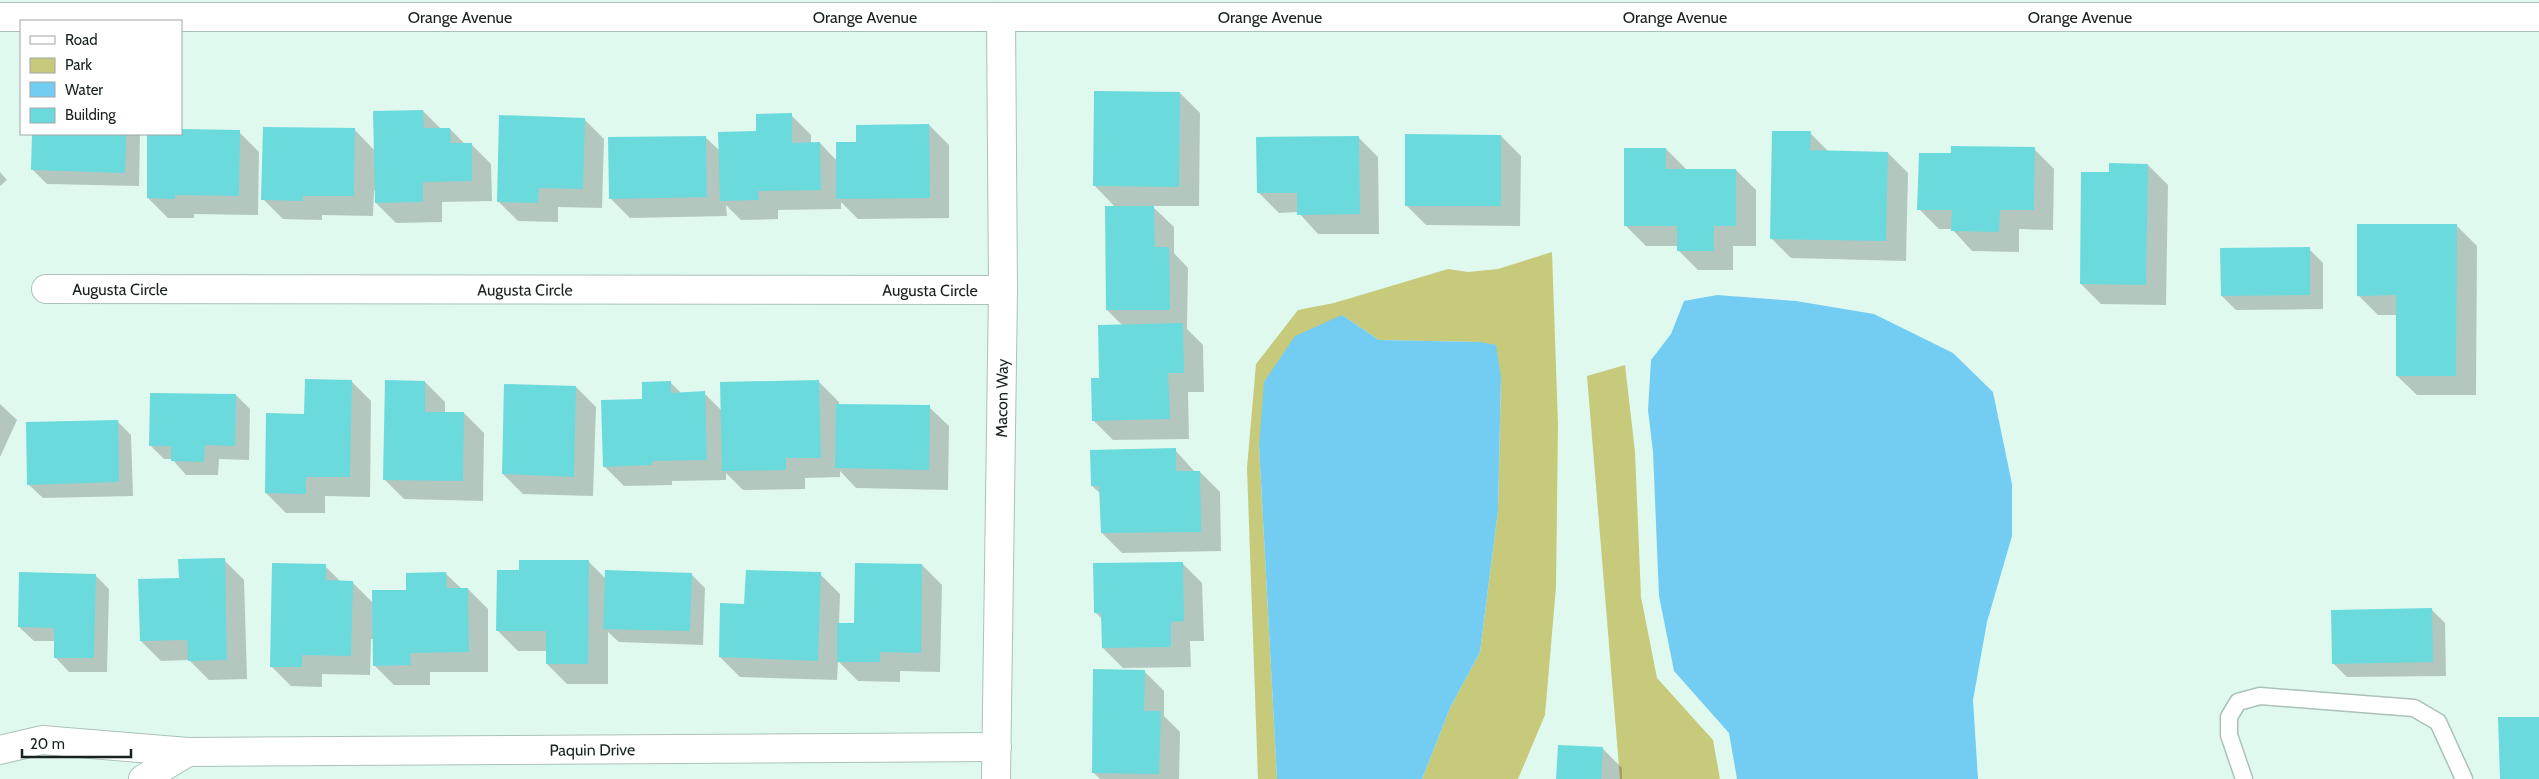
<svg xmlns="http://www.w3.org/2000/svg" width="2539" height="779" viewBox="0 0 2539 779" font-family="Cabin,sans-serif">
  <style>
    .green { fill: #c7c97b }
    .water { fill: #73cdf3 }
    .shadow { fill: #0003 }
    .building { fill: #6bdadd }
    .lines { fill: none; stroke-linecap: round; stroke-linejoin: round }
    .lane-casing { stroke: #aac2b8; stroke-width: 19 }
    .street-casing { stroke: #aac2b8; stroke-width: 30 }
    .lane { stroke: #fff; stroke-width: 16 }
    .street { stroke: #fff; stroke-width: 28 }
    .labels { text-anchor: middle; stroke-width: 4.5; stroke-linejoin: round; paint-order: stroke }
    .street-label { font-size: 16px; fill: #17211d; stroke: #fff }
  </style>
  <rect width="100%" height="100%" fill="#e0f9ef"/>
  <path class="green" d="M1552 252 1558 424 1556 587 1545 715 1518 779H1422L1450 708 1480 652 1498 510 1501 377 1480 342 1379 340 1342 315 1259 445 1277 779H1258L1247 468 1256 364 1298 310 1334 303 1448 269 1468 272 1498 269Z
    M1625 365 1635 452 1641 597 1657 678 1713 740 1720 779H1620L1587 376Z"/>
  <path class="water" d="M1717 295 1796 301 1874 314 1953 353 1993 392 2012 484V536L1987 622 1973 700 1978 779H1737L1729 733 1674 671 1659 596 1653 452 1648 410 1651 360 1671 334 1684 301Z
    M1342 315 1379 340 1480 342 1496 345 1501 377 1498 510 1480 652 1450 708 1422 779H1277L1259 445 1264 382 1295 336Z"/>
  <path class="shadow" d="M1180 93 1200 113 1199 206H1152L1174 227V253L1188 268 1187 329 1203 345 1204 392H1188L1189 439 1113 440 1093 420 1101 379 1123 326 1107 310 1116 208 1095 186Z
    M423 111 441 129H450L465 144H471L491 164 492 201 442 202V222L396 223 376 203V190H374L373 216 322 215V220L283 219 263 199 354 129 375 151Z
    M791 115 811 135V143H820L837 161 857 143 929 125 949 145V218L858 219 841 202V209L778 210V219L741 220 726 205 727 216 630 218 610 198 705 137 720 151Z
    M584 119 604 139 602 208 558 207V222L518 221 498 201Z
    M239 132 259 152 258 215 194 214V218H168L148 198 149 134Z
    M1810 133 1829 152 1888 153 1908 173 1906 261 1791 258 1771 238Z
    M34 134H140L139 186 47 184 33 170Z
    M1501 136 1521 156 1520 226 1426 225 1406 205Z
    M1358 137 1378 157 1379 234H1318L1298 212 1279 213 1259 193Z
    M1666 149 1686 169 1736 170 1756 190V246H1733V270H1698L1678 250V246H1646L1626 226Z
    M2034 149 2054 169 2053 230 2019 229V252L1972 251 1952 229H1939L1919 209 1952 154Z
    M2148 165 2168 185 2166 305 2101 304 2081 284 2110 174Z
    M0 172 7 180 0 186Z
    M2457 226 2477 246 2476 395H2417L2397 376V315H2378L2358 295Z
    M2309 249 2323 263V309L2236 310 2222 296Z
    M351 381 371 401 370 497 325 496V513H286L266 493 305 415Z
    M425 382 445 402V413H464L484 433 483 501 404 499 384 479Z
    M670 382 681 393H704L722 411 819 382 839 402V405L929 407 949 426 948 490 856 488 840 471V477L805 478V489L743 490 726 473V480L672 481V485L624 486 604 466 644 400Z
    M576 387 596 407 593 496 523 494 503 474Z
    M236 395 250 409 249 460 219 459 218 475H186L172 459H164L150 445Z
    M0 404 17 420 0 457Z
    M117 421 131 435 133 496 43 498 28 484Z
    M1175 450 1195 472H1200L1220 492 1221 551 1122 553 1102 533 1101 494 1092 486Z
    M224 560 244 580 247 679 209 680 189 660 161 661 141 641 180 579Z
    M588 561 606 579 691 574 705 588 703 645 619 642 608 632V684H567L547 664V651H518L498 631 520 571Z
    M1182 563 1202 583 1204 641H1190L1191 667 1123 668 1103 648V620L1095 612Z
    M922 565 942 585 940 672 900 671V682L858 681 838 661 837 680 740 677 720 657 746 605 820 574 840 594 839 624H856Z
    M325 566 341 582H352L373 603 446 574 462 589H468L488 609V672H430V685H394L374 665V639H371L370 675 322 674V687L291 686 271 666Z
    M95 575 109 589 107 672H69L55 657V641H34L19 627Z
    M2431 609 2445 623 2446 676 2347 677 2333 663Z
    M1144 671 1164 691V716L1180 732 1179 779H1100L1093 772Z
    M1602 748 1622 768V779H1557Z"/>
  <path class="building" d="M1094 91 1180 92 1179 187 1093 186Z
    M423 110 424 128H450L451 143H472V181L423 182V202L375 203 373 111Z
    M792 113V143L820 142 821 190 758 191 759 200 720 201 718 132 756 131V114Z
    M499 115 585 118 583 189 539 188 538 203 497 202Z
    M929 124 930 198 836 199V142H856V125Z
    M263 127 355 128 354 196H303V201L261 200Z
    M181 129 240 130 239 196 175 195V199L147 198V134H181Z
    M1772 131H1811L1810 150 1888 152 1886 241 1770 239Z
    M32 134H126L125 173 31 170Z
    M1405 134 1501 135V206H1405Z
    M706 136 707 197 609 199 608 137Z
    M1359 136 1360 214 1297 215V193H1257L1256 137Z
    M1951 146 2035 147 2034 210H2000L1999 232 1951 231 1952 210H1917L1919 153H1951Z
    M1624 148H1666V169H1736V226H1714V251H1677V226H1624Z
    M2109 163 2148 164 2146 285 2080 284 2081 172H2109Z
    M1105 206H1154L1155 247H1169L1170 310H1106Z
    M2357 224H2457L2456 376H2396V295L2357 296Z
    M2310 247V295L2221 296 2220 248Z
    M1183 323 1184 373H1168L1170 419 1092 421 1091 378H1099L1098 325Z
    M305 379 352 380 350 477H306V494L265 493 266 413 304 414Z
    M385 380 425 381V412H464L463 481 383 480Z
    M819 380 821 458H786V470L722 471 720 382Z
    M671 381V393L705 391 707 460 652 461V465L603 467 601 400 642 399V382Z
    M504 384 576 386 574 477 502 474Z
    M150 393 236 394 235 446 205 445 204 462 171 461V446H149Z
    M836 404 930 405 929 470 835 468Z
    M118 420 119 482 27 485 26 422Z
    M1176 448V471H1200L1201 532 1101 533 1099 486H1091L1090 450Z
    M225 558 227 660 188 661 187 640 140 641 138 579 179 578 178 559Z
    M519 560H589L588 664H546V631H496L497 570H519Z
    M1183 562 1184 621 1171 622V647L1102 648 1101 613H1094L1093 563Z
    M272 563 326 564V580L353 581 351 656 302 655V667H270Z
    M855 563 922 564 921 653 880 652V662H837V623H854Z
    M605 570 692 573 690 631 603 629Z
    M746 570 821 572 818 661 719 657 720 603 744 604Z
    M19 572 96 574 94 658H54V628L18 627Z
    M446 572 447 588H468L469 652 410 653 411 665 373 666 372 590H406V573Z
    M2432 608 2433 662 2332 664 2331 610Z
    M1093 669 1145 670 1144 711H1161L1159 774 1092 773Z
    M2498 717H2539V779H2500Z
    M1558 745 1603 747 1601 779H1556Z"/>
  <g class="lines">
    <defs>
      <path id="lane" d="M2244 779 2229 735V717L2238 702 2260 696 2414 708 2438 722 2464 779"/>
      <g id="street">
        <path id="s1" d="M0 17H2539"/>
        <path id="s2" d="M46 289 1003 290"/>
        <path id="s3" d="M0 750 42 740 188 752 997 747"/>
        <path d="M143 779 188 752"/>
        <path id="s4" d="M996 779 1003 290 1001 17"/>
      </g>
    </defs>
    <use href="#lane" class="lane-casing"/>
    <use href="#street" class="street-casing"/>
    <use href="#lane" class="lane"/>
    <use href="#street" class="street"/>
  </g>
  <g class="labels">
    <g class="street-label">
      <text dy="6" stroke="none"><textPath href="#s1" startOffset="460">Orange Avenue</textPath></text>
      <text dy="6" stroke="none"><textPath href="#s1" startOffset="865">Orange Avenue</textPath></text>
      <text dy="6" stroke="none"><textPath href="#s1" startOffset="1270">Orange Avenue</textPath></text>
      <text dy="6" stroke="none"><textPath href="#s1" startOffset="2080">Orange Avenue</textPath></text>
      <text dy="6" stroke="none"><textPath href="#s1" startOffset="1675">Orange Avenue</textPath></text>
      <text dy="6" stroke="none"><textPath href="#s2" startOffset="74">Augusta Circle</textPath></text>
      <text dy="6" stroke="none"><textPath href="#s2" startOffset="479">Augusta Circle</textPath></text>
      <text dy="6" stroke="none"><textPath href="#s2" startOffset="884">Augusta Circle</textPath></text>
      <text dy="6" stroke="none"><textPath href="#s4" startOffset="381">Macon Way</textPath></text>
      <text dy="6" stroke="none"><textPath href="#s3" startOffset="594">Paquin Drive</textPath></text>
    </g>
  </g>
  <rect x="20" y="20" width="162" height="115" fill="#ffffff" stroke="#a2a6a5"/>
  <rect x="30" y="36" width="25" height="8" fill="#ffffff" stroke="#a2a6a5"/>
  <text x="65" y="45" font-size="15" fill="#17211d">Road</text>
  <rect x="30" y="58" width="25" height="15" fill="#c7c97b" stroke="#a2a6a5"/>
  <text x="65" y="70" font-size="15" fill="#17211d">Park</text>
  <rect x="30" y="82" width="25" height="15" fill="#73cdf3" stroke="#a2a6a5"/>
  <text x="65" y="95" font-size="15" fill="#17211d">Water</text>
  <rect x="30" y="108" width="25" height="15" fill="#6bdadd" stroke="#a2a6a5"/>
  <text x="65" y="120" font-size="15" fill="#17211d">Building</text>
  <path d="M22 749v8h109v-8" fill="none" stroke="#17211d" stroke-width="2.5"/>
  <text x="30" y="749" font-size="15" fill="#17211d" stroke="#ffffff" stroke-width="4" paint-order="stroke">20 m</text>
</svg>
